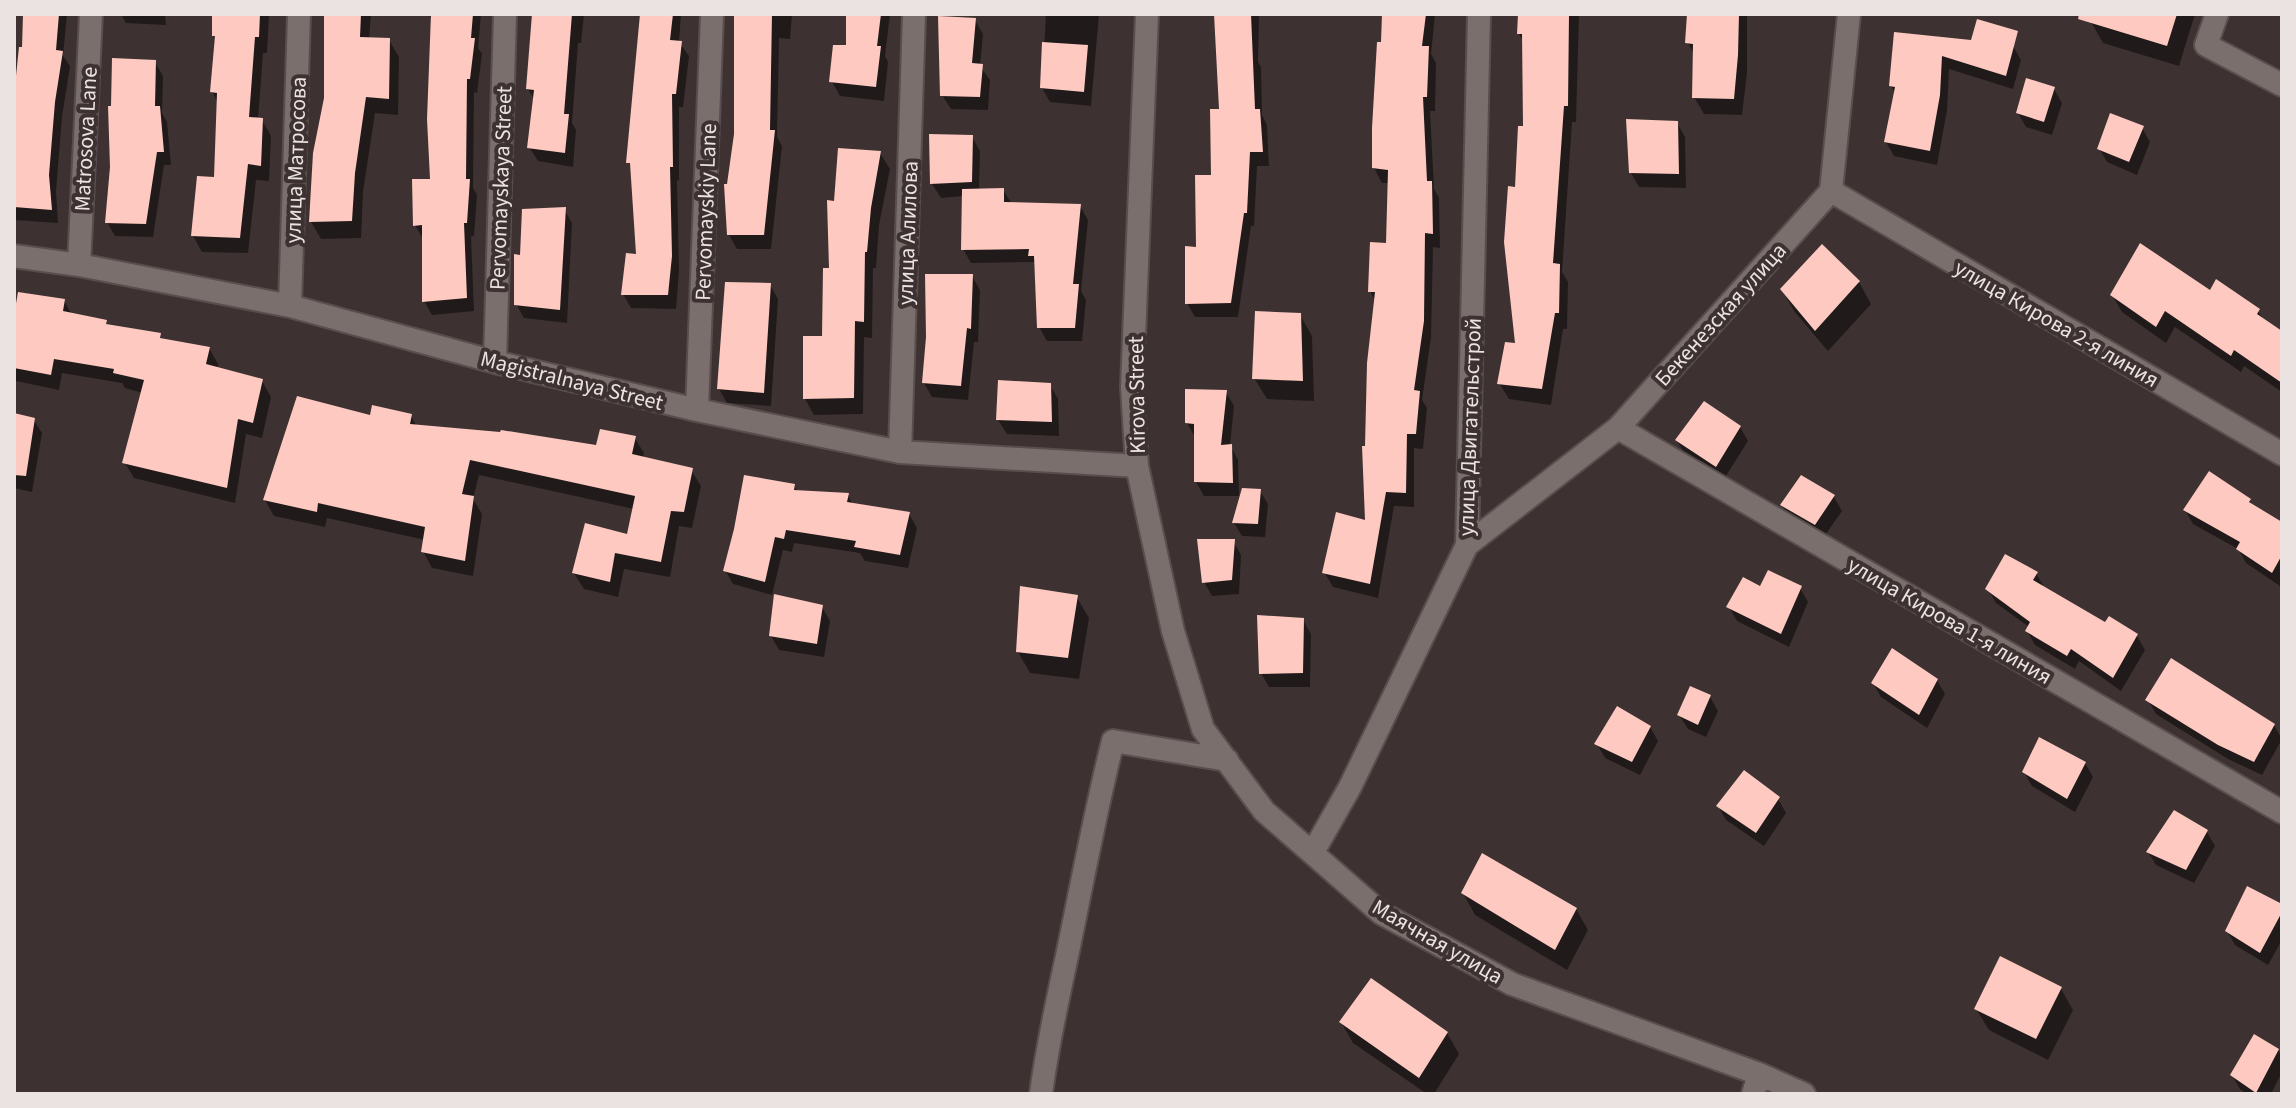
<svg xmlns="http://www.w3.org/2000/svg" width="2296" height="1108" viewBox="0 0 2296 1108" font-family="'Source Sans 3',sans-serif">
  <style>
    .shadow { fill: #0007 }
    .building { fill: #fdc9c1 }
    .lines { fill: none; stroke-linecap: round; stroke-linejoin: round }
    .street-casing { stroke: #574e4d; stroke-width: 26 }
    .street { stroke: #7b6f6d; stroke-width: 22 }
    .labels { text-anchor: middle; stroke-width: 8; stroke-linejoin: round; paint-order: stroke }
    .street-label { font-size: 22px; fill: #eae3e2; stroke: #3d3231 }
  </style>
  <rect width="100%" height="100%" fill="#3d3231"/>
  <path class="shadow" d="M25 14H67L63 56 70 66 62 117 56 191 58 223 14 220V130Z
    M121 14H165L166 25 126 23Z
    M214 14H269L267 53H263L258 120H262L271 136 269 181 256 180 248 253 202 252 193 236 216 179 218 103 212 91 216 40 214 35Z
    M324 14H371L369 40H389L399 57 398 115 375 113 363 192 361 238 321 239 311 222 326 98Z
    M429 14H481L478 48 482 54 477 93 474 92 473 188 477 195 474 236H471L474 311 432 315 424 301 423 239 415 225 432 181 433 23Z
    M534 14H584L581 43H578L572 123 576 130 573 167 538 161 529 147 535 101 528 89Z
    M641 14H681L679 42 689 56 683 107H679V181L677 180 679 271 676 309 631 308 623 294 639 256 632 169 629 162Z
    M735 14H792L790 39 779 38 777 137 782 146 771 249H737L729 235V187L736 134Z
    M849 14H890L885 56 888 62 884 101 840 96 832 82 848 47Z
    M1046 14H1099L1091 106 1050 102 1042 88Z
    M1217 14H1259L1258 62 1261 67 1262 115 1267 125 1269 166H1257L1254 226H1251L1238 317H1195L1187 303 1213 177 1221 111Z
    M1384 14H1435L1431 54 1436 63 1435 111H1430L1434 189 1439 198 1440 248 1433 247 1431 337 1422 400 1427 408 1423 449 1414 448V507L1394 506 1378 598 1333 587 1324 572 1367 522V448L1376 303 1370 291 1388 245 1390 183H1382L1374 168Z
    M1520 14H1579L1576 122H1572L1562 272 1568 282 1567 329H1563L1551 405 1509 399 1499 383 1517 345V189L1525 128 1524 42 1519 34Z
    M1689 14H1747V73L1742 115 1704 114 1694 97 1695 56 1688 43Z
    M2094 14H2195L2179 66 2103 43 2091 22Z
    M975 20 983 34 980 66 990 80 988 110 951 109 942 95Z
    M1896 34 2013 46 2021 60 2013 89 1949 69 1947 110 1937 165 1894 156 1886 142 1895 93 1891 86Z
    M155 62 163 76 162 113 167 122 171 165H164L153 237 115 236 107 222Z
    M2054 89 2062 103 2052 135 2026 127 2018 113Z
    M1677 123 1685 137 1686 188 1639 187 1631 173Z
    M2142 128 2150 142 2137 175 2107 162 2099 148Z
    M972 137 980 151 979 190H1003L1012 204 1080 206 1088 220 1081 291 1086 300 1082 341H1047L1039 327 1034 262 971 263 963 249 964 196 941 198 932 184Z
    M880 153 890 169 879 225 876 268H873L872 338 864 337 863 414 814 415 805 399 824 338 836 203Z
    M564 209 572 223 567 323 524 318 516 304 522 257Z
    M1822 247 1859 282 1871 304 1828 351 1794 311 1782 290Z
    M972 276 980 290 978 342H974L968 400 932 397 924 383Z
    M770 285 778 299 771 406 727 403 719 389Z
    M2210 293 2258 311 2265 322 2282 333V392L2244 366 2241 372 2175 327 2166 343 2122 312 2112 295Z
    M64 301 72 315 105 322 108 326 159 335 163 341 209 348 218 364 217 369 262 381 271 397 262 438 246 434 235 503 134 478 125 463 143 393 125 388 122 383 62 373 59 390 16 381 14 326Z
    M1300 315 1312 336 1314 401 1267 399 1254 378Z
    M1050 385 1058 399 1059 436 1007 434 998 420Z
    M1226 392 1234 406 1230 445 1238 460 1239 496H1204L1196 482 1195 437 1187 423Z
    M14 415 33 419 42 433 32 492 14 488Z
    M411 416 417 427 597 447 634 437 644 453 643 459 691 470 701 486 692 528 679 526 670 577 624 569 618 597 584 589 574 573 629 536 634 509 479 475 473 499 482 514 473 576 432 568 423 551 425 540 327 518 325 527 274 516 265 500 372 418Z
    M1740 427 1748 441 1724 479 1685 454 1677 441Z
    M1801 477 1834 497 1842 511 1823 538 1790 519 1782 505Z
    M794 485 798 492 848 495 853 505 909 514 917 528 908 568 865 561 860 553 794 543 792 552 783 550 772 595 733 584 725 570Z
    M1260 491 1268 504 1265 537 1242 536 1234 523Z
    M2249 500 2253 506 2282 525 2280 586 2246 563 2238 549 2193 524 2185 510Z
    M1233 541 1241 555 1239 594 1212 596 1204 582Z
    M2036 573 2044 587 2106 625 2137 636 2145 650 2121 691 2079 661 2075 669 2035 645 2027 631 2029 627 1996 603 1988 589Z
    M1800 588 1808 602 1789 647 1737 621 1729 607 1761 589Z
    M1076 596 1089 618 1079 679 1030 673 1018 652Z
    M822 607 830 621 824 657 779 650 771 636Z
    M1303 620 1311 634 1310 687H1269L1261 673Z
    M1937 680 1945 694 1927 728 1881 697 1873 683Z
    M1710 697 1718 711 1706 737 1688 729 1679 715Z
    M2148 700 2274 725 2282 739 2262 775 2228 759 2156 714Z
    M1650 727 1658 741 1640 775 1605 758 1597 744Z
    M2085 763 2093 777 2075 812 2032 786 2024 772Z
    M1778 799 1786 813 1764 846 1726 820 1718 806Z
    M2175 812 2207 832 2215 846 2194 883 2156 865 2148 852Z
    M1463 893 1576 909 1588 930 1567 970 1475 915Z
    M2282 906V940L2268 965 2235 945 2227 931Z
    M2061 989 2073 1010 2048 1060 1989 1030 1976 1009Z
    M1341 1022 1447 1033 1459 1054 1434 1094H1427L1353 1043Z
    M2278 1050 2282 1057V1072L2271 1094H2247L2240 1089 2232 1075Z"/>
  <path class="building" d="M23 14H59L56 50 63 51 55 102 49 175 52 210 14 207V95L19 47H22Z
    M212 14H260L259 37H255L249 117 263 118 261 166 248 164 240 238 191 236 197 176 214 177 217 93 210 92 215 36H212Z
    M324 14H361L360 37 390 38 389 99 366 97 355 173 352 221 309 222 313 153 324 98Z
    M431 14H473L471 38H475L470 79H467L466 179H470L467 223H464L467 298 422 302V225L413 226 412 179H430L427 119Z
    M532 14H572L564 114H569L565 153 527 148 534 90 526 89Z
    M640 14H673L670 40 682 41 676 94H672L673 167H670L672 256 668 295H621L626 253 636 254 630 163H626Z
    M734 14H772L770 130H775L764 235H727L724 184H727L734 134Z
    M846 14H881L877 46H881L876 87 829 82 833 45H846Z
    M1214 14H1251L1255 109H1260L1263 152H1250L1247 213H1244L1231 303 1185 304V246L1196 247 1195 175H1211L1210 109H1219Z
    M1382 14H1426L1422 46H1429L1427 97H1423L1427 181H1432L1433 234 1425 233 1424 321 1414 390 1420 391 1416 434H1407L1406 493 1386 492 1370 584 1322 573 1336 512 1365 520 1362 446H1365L1367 363 1375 292H1368L1370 242 1386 243 1388 170 1372 168V128L1377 42H1381Z
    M1518 14H1569L1568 106H1564L1553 263 1560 264 1559 313H1555L1542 389 1497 384 1505 342 1515 343 1504 242 1508 186 1515 187 1518 126H1523L1522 34H1517Z
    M1687 14H1739L1738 55 1734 99 1692 98 1693 44 1685 43Z
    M2079 14H2177L2167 46 2078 19Z
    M938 16 976 18 972 63 983 64 980 97 940 96Z
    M1977 19 2018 31 2006 76 1942 56 1940 95 1930 151 1884 142 1895 87 1889 86 1894 32 1971 40Z
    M1042 42 1088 45 1084 92 1040 88Z
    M112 58 156 60 155 106H160L164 152H157L146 224 105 223 110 167 108 106H111Z
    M2026 78 2055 87 2044 122 2016 113Z
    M2110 113 2144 126 2129 162 2097 149Z
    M1626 119 1678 121 1679 174 1629 173Z
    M929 134 973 135 972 182 930 184Z
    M838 148 881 151 871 208 867 252H865L864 322 855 321 854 398 803 399V336H822L823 268H829L827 200 834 201Z
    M1004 188V202L1081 204 1073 284H1079L1075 328H1037L1034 256H1028L1029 249 961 250 962 189Z
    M566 207 560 310 514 305V254L520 255 522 209Z
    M2140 243 2210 290 2216 279 2260 309 2257 314 2282 331V383L2234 350 2231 356 2165 311 2156 327 2110 295Z
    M1822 244 1860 281 1815 331 1780 289Z
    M925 274H973L971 329 967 328 961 386 922 383 926 337Z
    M725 282 771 283 764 393 717 389Z
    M18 292 65 299 63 311 107 320 106 324 161 333 160 338 210 347 206 364 263 379 253 423 238 419 227 488 122 463 144 380 113 373 114 369 54 359 51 375 14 368V315Z
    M1255 311 1301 313 1303 381 1252 379Z
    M998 380 1051 383 1052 422 996 420Z
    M1185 389 1227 390 1221 445 1232 444 1233 483 1194 482V424L1185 423Z
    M297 396 370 415 372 405 412 414 410 424 500 432 501 430 596 445 600 429 636 436 632 454 693 468 684 512 671 511 661 562 615 553 610 582 572 573 585 523 627 534 635 496 470 460 462 494 474 496 465 561 421 552 425 527 318 503 317 512 263 500Z
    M1704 401 1741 426 1716 467 1675 440Z
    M14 413 35 418 26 476 14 475Z
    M2209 471 2251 499 2249 502 2282 522V555L2272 573 2236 549 2240 542 2183 510Z
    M744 475 795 484 794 490 849 493 847 502 910 512 900 555 854 547 856 541 786 530 784 539 775 537 765 582 723 571 734 529Z
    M1801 475 1835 495 1815 525 1780 505Z
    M1242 488 1261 489 1258 524 1232 523Z
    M1197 539H1235L1232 580 1202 583Z
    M2005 554 2038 572 2033 580 2105 622 2109 616 2138 634 2113 678 2071 649 2067 656 2025 631 2030 622 1985 589Z
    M1768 570 1802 586 1781 634 1726 607 1743 577 1760 586Z
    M1020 586 1078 595 1068 658 1016 652Z
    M774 594 823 605 817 644 769 636Z
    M1257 615 1304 618 1303 673 1259 674Z
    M1892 648 1938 679 1919 715 1871 683Z
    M2171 658 2275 724 2254 762 2218 745 2145 700Z
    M1690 686 1711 695 1698 725 1677 715Z
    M1617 706 1651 726 1632 762 1594 744Z
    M2039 737 2086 762 2067 799 2022 772Z
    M1744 770 1780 797 1756 833 1716 806Z
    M2174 810 2208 830 2186 870 2146 852Z
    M1482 853 1577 908 1555 950 1461 893Z
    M2247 886 2282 904V912L2260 953 2225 931Z
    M2000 956 2062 987 2036 1039 1974 1009Z
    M1371 978 1448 1032 1419 1078 1339 1022Z
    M2254 1034 2279 1049 2256 1093 2230 1075Z"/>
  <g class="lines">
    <defs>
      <path id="street" d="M1147 14 1132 387 1137 466 1173 631 1203 729 1264 811 1381 913 1512 984 1759 1074 1804 1094
        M2217 14 2206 45 2282 85
        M1831 191 2282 454
        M14 256 79 265 290 306 495 362 697 410 900 452 1137 466
        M79 265 91 14
        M290 306 299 14
        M495 362 505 14
        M697 410 712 14
        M1618 428 2282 812
        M900 452 914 14
        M1467 545 1618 428 1831 191 1849 14
        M1313 852 1350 787 1467 545 1479 14
        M1041 1094C1047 1047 1057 1002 1067 956 1082 884 1095 812 1113 741L1227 760
        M1753 1094 1759 1074"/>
    </defs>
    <use href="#street" class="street-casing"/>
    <use href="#street" class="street"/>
  </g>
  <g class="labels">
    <g class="street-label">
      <text transform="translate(85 139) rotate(-87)" y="8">Matrosova Lane</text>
      <text transform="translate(295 160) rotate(-88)" y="8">улица Матросова</text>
      <text transform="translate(500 188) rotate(-88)" y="8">Pervomayskaya Street</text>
      <text transform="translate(705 212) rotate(-88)" y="8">Pervomayskiy Lane</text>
      <text transform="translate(907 233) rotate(-88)" y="8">улица Алилова</text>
      <text transform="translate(1720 314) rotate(-48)" y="8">Бекенезская улица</text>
      <text transform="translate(2057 323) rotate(30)" y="8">улица Кирова 2-я линия</text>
      <text transform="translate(572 380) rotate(14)" y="8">Magistralnaya Street</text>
      <text transform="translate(1136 395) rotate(-91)" y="8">Kirova Street</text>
      <text transform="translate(1469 427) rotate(-88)" y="8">улица Двигательстрой</text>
      <text transform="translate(1950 620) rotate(30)" y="8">улица Кирова 1-я линия</text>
      <text transform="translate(1438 941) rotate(30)" y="8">Маячная улица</text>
    </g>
  </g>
  <rect width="2296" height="1108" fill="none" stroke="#eae3e2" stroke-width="32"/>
</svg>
